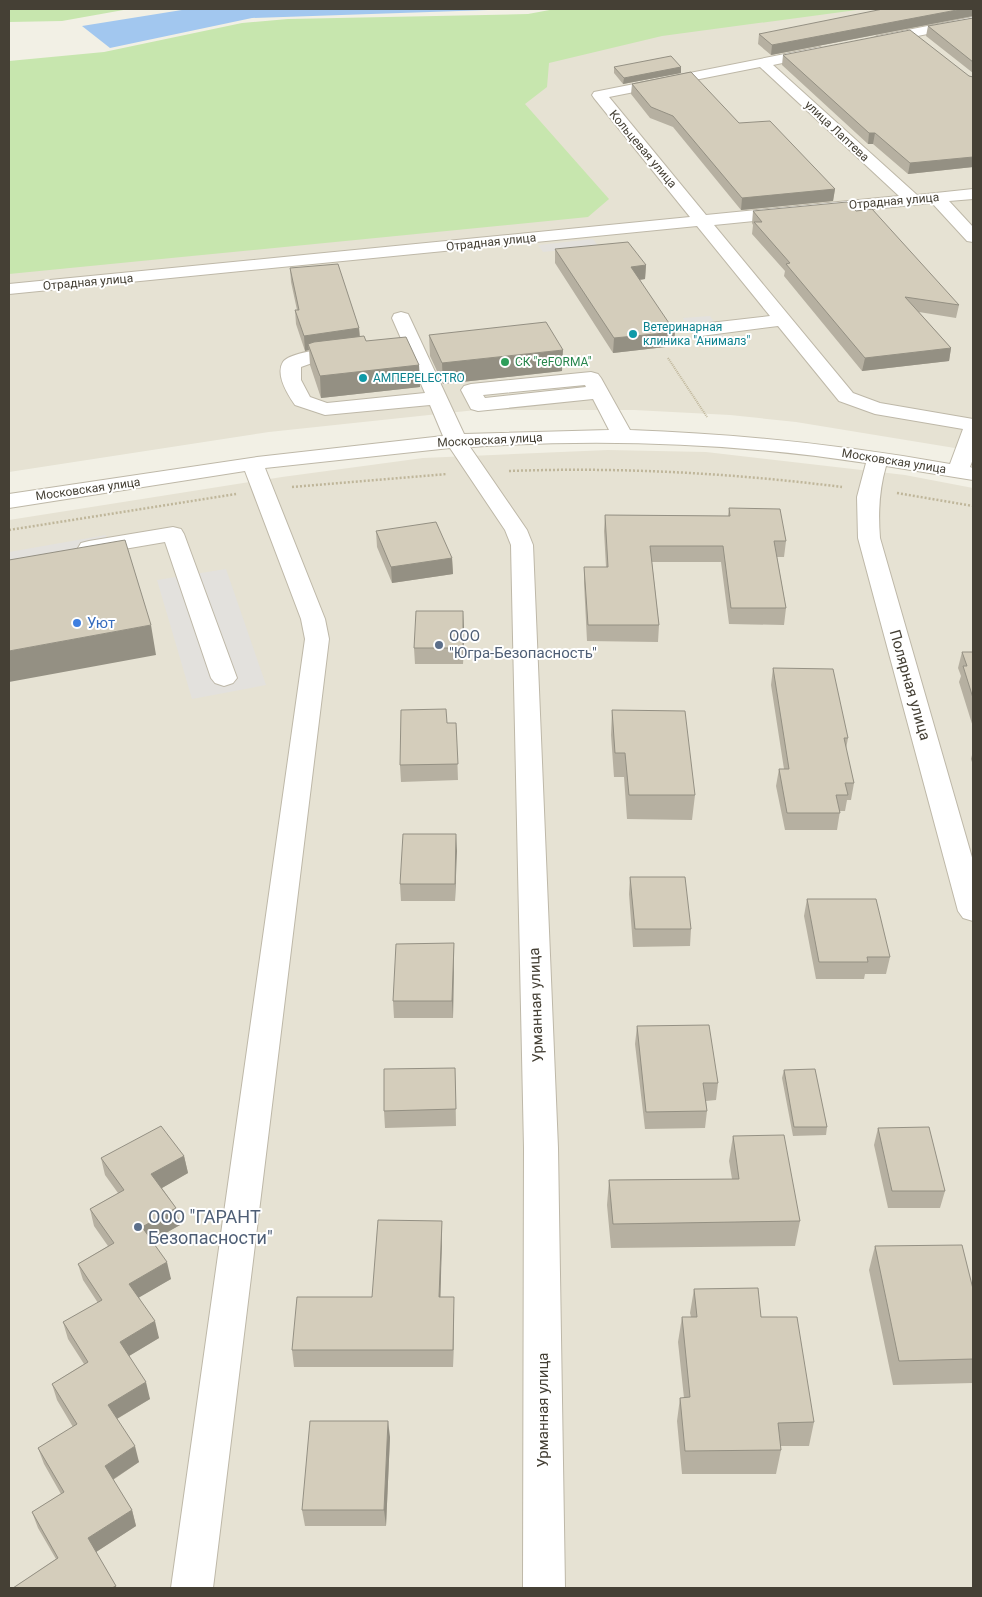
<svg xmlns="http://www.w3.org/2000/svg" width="982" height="1597" viewBox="0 0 982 1597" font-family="Roboto,sans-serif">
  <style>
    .residential { fill: #e6e2d3 }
    .green { fill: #c7e6ae }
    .parking { fill: #e3e1dd }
    .water { fill: #a2c7ef }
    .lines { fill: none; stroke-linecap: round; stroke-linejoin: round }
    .minor-casing { stroke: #beb8a8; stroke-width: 2 }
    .path-far1 { stroke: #bfb69a; stroke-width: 2; stroke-dasharray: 1 1; stroke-linecap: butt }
    .path { stroke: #bfb69a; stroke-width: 2.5; stroke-dasharray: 2 2; stroke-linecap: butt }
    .minor { fill: #fff; fill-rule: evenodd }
    .wall { fill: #b6b0a1 }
    .shaded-wall { fill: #949083 }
    .building { fill: #d4cdbb; stroke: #949083 }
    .culture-dot { fill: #0f9aa8; stroke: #fff; stroke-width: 2 }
    .leisure-dot { fill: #2e9e5b; stroke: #fff; stroke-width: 2 }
    .shop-dot { fill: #3f7fe0; stroke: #fff; stroke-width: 2 }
    .service-dot { fill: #5c6f8a; stroke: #fff; stroke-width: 2 }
    .labels { text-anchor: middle; stroke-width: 4; stroke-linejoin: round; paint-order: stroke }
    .far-street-label { font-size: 12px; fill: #454035; stroke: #fff }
    .far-culture-label { font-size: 12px; fill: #0d838f; stroke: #fff; text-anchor: start }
    .far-leisure-label { font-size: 12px; fill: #27864d; stroke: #fff; text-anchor: start }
    .shop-label { font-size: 15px; fill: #366cbe; stroke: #fff; text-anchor: start }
    .service-label { font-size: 15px; fill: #4e5e75; stroke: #fff; text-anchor: start }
    .street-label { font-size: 15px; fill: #454035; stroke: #fff }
    .near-service-label { font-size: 18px; fill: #4e5e75; stroke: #fff; text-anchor: start }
  </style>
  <rect width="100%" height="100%" fill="#f2f0e5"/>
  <path class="residential" d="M649 9H973V451L796 422 730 415 634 410H476L269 432 9 472V80Z
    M608 450 706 452 905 475 973 488V1588H9V520L282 477 423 458Z"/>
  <path class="green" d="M9 9H129L62 21 9 22Z
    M555 9H864L662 36 549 63 547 87 525 104 609 199 588 217 9 274V61L104 52 242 23 288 19 528 14Z"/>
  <path class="parking" d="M593 239 598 246 543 252 538 245Z
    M710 316 725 338 698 341 683 318Z
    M106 535 114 563 9 582V552Z
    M226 569 266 685 192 699 157 580Z"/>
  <path class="water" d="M188 9H516L252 18 110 48 82 26Z"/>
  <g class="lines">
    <defs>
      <path id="minor" d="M973 17V25L877 44 870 40 877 36Z
        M820 47 827 51 825 54 773 65 917 195 973 189V199L949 201 973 227V242L967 241 932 203 714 225 853 393 880 403 973 419V459L970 467 973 468V480L886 466C879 490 878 513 880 538L973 861V921L963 918 958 911 858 538 857 497 866 463C735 443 602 438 470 447L527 530 533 545 558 1148 565 1588H523L524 1148 511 545 505 530 450 448 265 468 325 619 329 639 213 1588H171L305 639 301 619 245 471 9 508V494L257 457 443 436 430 405 325 415 295 405C288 395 275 375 283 362 290 351 341 346 354 349L357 353 354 357 315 362 301 367V380L310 397 327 403 425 393 392 318 394 314 401 312 408 314 410 318 464 434 609 430 593 399 478 411 471 409 461 390 464 386 471 384 591 372 598 374 601 378 630 430C738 434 844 445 950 464L963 429 875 414 839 401 778 326 701 336 694 334 692 330 694 326 701 324 770 316 697 226 9 294V284L690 217 594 98 592 95 594 92ZM760 67 899 196 706 215 609 97ZM585 385 586 387 485 398 483 395Z
        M173 527 181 529 184 534 237 678 233 683 224 686 215 683 211 678 165 542 89 555 81 553 78 548 81 543 89 541Z"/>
    </defs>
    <use href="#minor" class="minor-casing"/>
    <path class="path-far1" d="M668 358 707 417"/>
    <path class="path" d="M509 471C621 467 731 473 842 487
      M292 487 447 474
      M897 493 973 506
      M9 530 236 494"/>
    <use href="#minor" class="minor"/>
  </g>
  <path class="wall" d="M973 9V16L771 55 758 44 759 34Z
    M973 18V73L926 36 928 26Z
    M783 55 973 77V167L908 174 873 144H868L782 65Z
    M614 67H681V73L623 84 614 73Z
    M632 84 739 123 835 189 833 201 741 210 673 127 650 118 631 94Z
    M753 211H856L959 305 956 318 919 312 951 348 949 361 862 371 784 276 785 271 752 234 753 225 752 223Z
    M555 249 646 265 645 279 640 280 674 346 613 353 555 263Z
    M290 268 359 328 360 337 366 341 419 365 420 387 321 398 310 365 309 350 305 351 296 324 295 310H297L291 282Z
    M429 335 562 371 443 384 430 356Z
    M729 508 786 541 784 557H777L786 608 784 625 729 624 721 562H652L659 625 658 642 587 641 584 583V567H606L604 531 605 515 728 516Z
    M376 531 452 558 453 574 392 583 377 547Z
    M464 627 463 664H415L414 648Z
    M962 652H973V727L959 682 961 676 958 668Z
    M773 668 848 738 846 749 854 783 851 800H847L845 811H840L837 830H785L776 786 779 769H784L771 685Z
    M612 710 695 795 692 820 627 819 624 777H614L611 735Z
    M447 723H456L458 780 401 782 400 765Z
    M973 751V765L971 759Z
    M456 834 455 901H401L400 884Z
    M630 877 691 929 690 946 633 947 629 894Z
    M807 899 890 957 886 974H865L864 979H816L804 916Z
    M454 943 453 1018H394L393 1001Z
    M637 1026 718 1083 716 1100 706 1101 707 1111 705 1128 645 1129 635 1044Z
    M455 1068 456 1126 385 1128 384 1111Z
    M784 1070 827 1127 826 1135 793 1136 782 1078Z
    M878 1128 945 1191 940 1208H888L874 1145Z
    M733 1136 800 1221 795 1246 611 1248 607 1205 609 1180 732 1179 729 1161Z
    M184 1156 188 1173 162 1188 176 1208 180 1225 152 1241 171 1279 139 1297 159 1338 129 1356 150 1399 117 1419 139 1462 113 1480 132 1510 136 1526 96 1552 117 1588H13L56 1559 38 1528 32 1512 61 1494 44 1464 38 1448 73 1427 57 1400 52 1384 84 1364 68 1339 63 1322 98 1303 83 1280 78 1264 108 1246 94 1226 90 1209 118 1193 105 1175 101 1158Z
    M442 1221V1238L440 1297 454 1314 453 1367H294L292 1350 372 1297Z
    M875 1246 973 1289V1383L893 1385 869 1270Z
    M694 1289 761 1317 814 1422 809 1446H781V1450L776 1474H682L677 1421 680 1398H684L678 1342 682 1317H691L690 1313Z
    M390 1437 386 1526H305L302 1510Z"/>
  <path class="shaded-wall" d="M962 9H973V16L771 55 772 45Z
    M681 67V73L623 84 624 78Z
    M869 133H875L873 144H868Z
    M973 157V167L908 174 910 163Z
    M835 189 833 201 741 210 742 198Z
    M646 265 645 279 630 281 631 267Z
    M359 328 360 342 308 344 309 350 305 351 304 336Z
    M675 332 674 346 613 353 614 338Z
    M951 348 949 361 862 371 865 358Z
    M563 350 562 371 443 384 442 363Z
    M419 365 420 387 321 398 320 376Z
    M452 558 453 574 392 583 391 567Z
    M463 611 464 627 463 664Z
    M151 625 156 655 9 682V651Z
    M456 834 457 851 455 901V884Z
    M454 943V961L453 1018 452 1001Z
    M184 1156 188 1173 155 1192 151 1174Z
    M176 1208 180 1225 146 1244 142 1227Z
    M442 1221V1238L440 1314 439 1297Z
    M167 1262 171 1279 133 1301 129 1284Z
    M454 1297V1314L453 1367V1350Z
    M155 1321 159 1338 124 1359 120 1342Z
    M146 1382 150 1399 113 1421 108 1405Z
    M388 1421 390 1437 386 1526 384 1510Z
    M135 1446 139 1462 109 1482 105 1466Z
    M132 1510 136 1526 93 1554 88 1538Z"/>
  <path class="building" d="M883 9H962L772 45 759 34Z
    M973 18V62L928 26Z
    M910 30 969 76 973 77V157L910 163 875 133H869L783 55Z
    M671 56 681 67 624 78 614 67Z
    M691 72 739 123 770 121 835 189 742 198 673 116 651 107 632 84Z
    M847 202 856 211 872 209 959 305 905 297 951 348 865 358 786 264 790 263 754 222H762L753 211Z
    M628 242 646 265 631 267 675 332 614 338 555 249Z
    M338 264 359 328 304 336 295 310H299L290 268Z
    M546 322 563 350 442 363 429 335Z
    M364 336 366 341 406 337 419 365 320 376 308 344 314 342Z
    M729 508 780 509 786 541H774L786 608H731L723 546H650L659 625H588L584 567H608L605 515 730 516Z
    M436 522 452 558 391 567 376 531Z
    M125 540 151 625 9 651V560Z
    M416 611H463V648H414Z
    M962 652H973V698L963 666H967Z
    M773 668 833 669 848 738H844L854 783H845L848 795H836L840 813H787L779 769H789Z
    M446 709 447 723H456L458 764 400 765 401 710Z
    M612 710 685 711 695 795H629L625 753H615Z
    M403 834H456L455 884H400Z
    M630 877H685L691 929H635Z
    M807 899H876L890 957H867L868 962H819Z
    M454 943 452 1001H393L396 944Z
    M709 1025 718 1083H703L707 1111 646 1112 637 1026Z
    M455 1068 456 1109 384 1111V1069Z
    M815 1069 827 1127H794L784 1070Z
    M161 1126 184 1156 151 1174 176 1208 142 1227 167 1262 129 1284 155 1321 120 1342 146 1382 108 1405 135 1446 105 1466 132 1510 88 1538 116 1586 112 1588H13L58 1558 32 1512 64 1492 38 1448 77 1424 52 1384 88 1362 63 1322 102 1300 78 1264 114 1243 90 1209 124 1190 101 1158Z
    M929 1127 945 1191H892L878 1128Z
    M784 1135 800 1221 613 1224 609 1180 739 1179 733 1136Z
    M378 1220 442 1221 439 1297H454L453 1350H292L297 1297H372Z
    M962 1245 973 1289V1359L899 1361 875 1246Z
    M758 1288 761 1317H797L814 1422 778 1423 781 1450 685 1451 680 1398 690 1397 682 1317H697L694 1289Z
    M310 1421H388L384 1510H302Z"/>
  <g class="culture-dot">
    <circle cx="633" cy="334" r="5"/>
    <circle cx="363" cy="378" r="5"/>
  </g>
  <circle class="leisure-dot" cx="505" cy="362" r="5"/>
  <circle class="shop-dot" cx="77" cy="623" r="5"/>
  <g class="service-dot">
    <circle cx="439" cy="645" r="5"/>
    <circle cx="138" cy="1227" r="5"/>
  </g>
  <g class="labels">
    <g class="far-street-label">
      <text transform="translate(837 131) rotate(43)" y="4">улица Лаптева</text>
      <text transform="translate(643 149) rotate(50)" y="4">Кольцевая улица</text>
      <text transform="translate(894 201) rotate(-5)" y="4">Отрадная улица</text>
      <text transform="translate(491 242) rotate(-6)" y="4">Отрадная улица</text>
      <text transform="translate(88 282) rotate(-5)" y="4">Отрадная улица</text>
      <text transform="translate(490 440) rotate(-3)" y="4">Московская улица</text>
      <text transform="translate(894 461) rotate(9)" y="4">Московская улица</text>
      <text transform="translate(88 489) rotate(-8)" y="4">Московская улица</text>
    </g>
    <g class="far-culture-label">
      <text x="643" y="331">Ветеринарная<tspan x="643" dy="14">клиника "Анималз"</tspan></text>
      <text x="373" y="382">АМПЕРELECTRO</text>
    </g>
    <g class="far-leisure-label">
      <text x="515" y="366">СК "reFORMA"</text>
    </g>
    <g class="shop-label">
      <text x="87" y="628">Уют</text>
    </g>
    <g class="service-label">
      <text x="449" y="641">ООО<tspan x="449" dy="17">"Югра-Безопасность"</tspan></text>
    </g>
    <g class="street-label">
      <text transform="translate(910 685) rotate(74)" y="5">Полярная улица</text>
      <text transform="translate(536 1005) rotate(-92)" y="5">Урманная улица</text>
      <text transform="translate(543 1410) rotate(-90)" y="5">Урманная улица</text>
    </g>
    <g class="near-service-label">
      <text x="148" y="1223">ООО "ГАРАНТ<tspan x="148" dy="21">Безопасности"</tspan></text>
    </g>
  </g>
  <rect width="982" height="1597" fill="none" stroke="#454035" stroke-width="20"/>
</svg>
